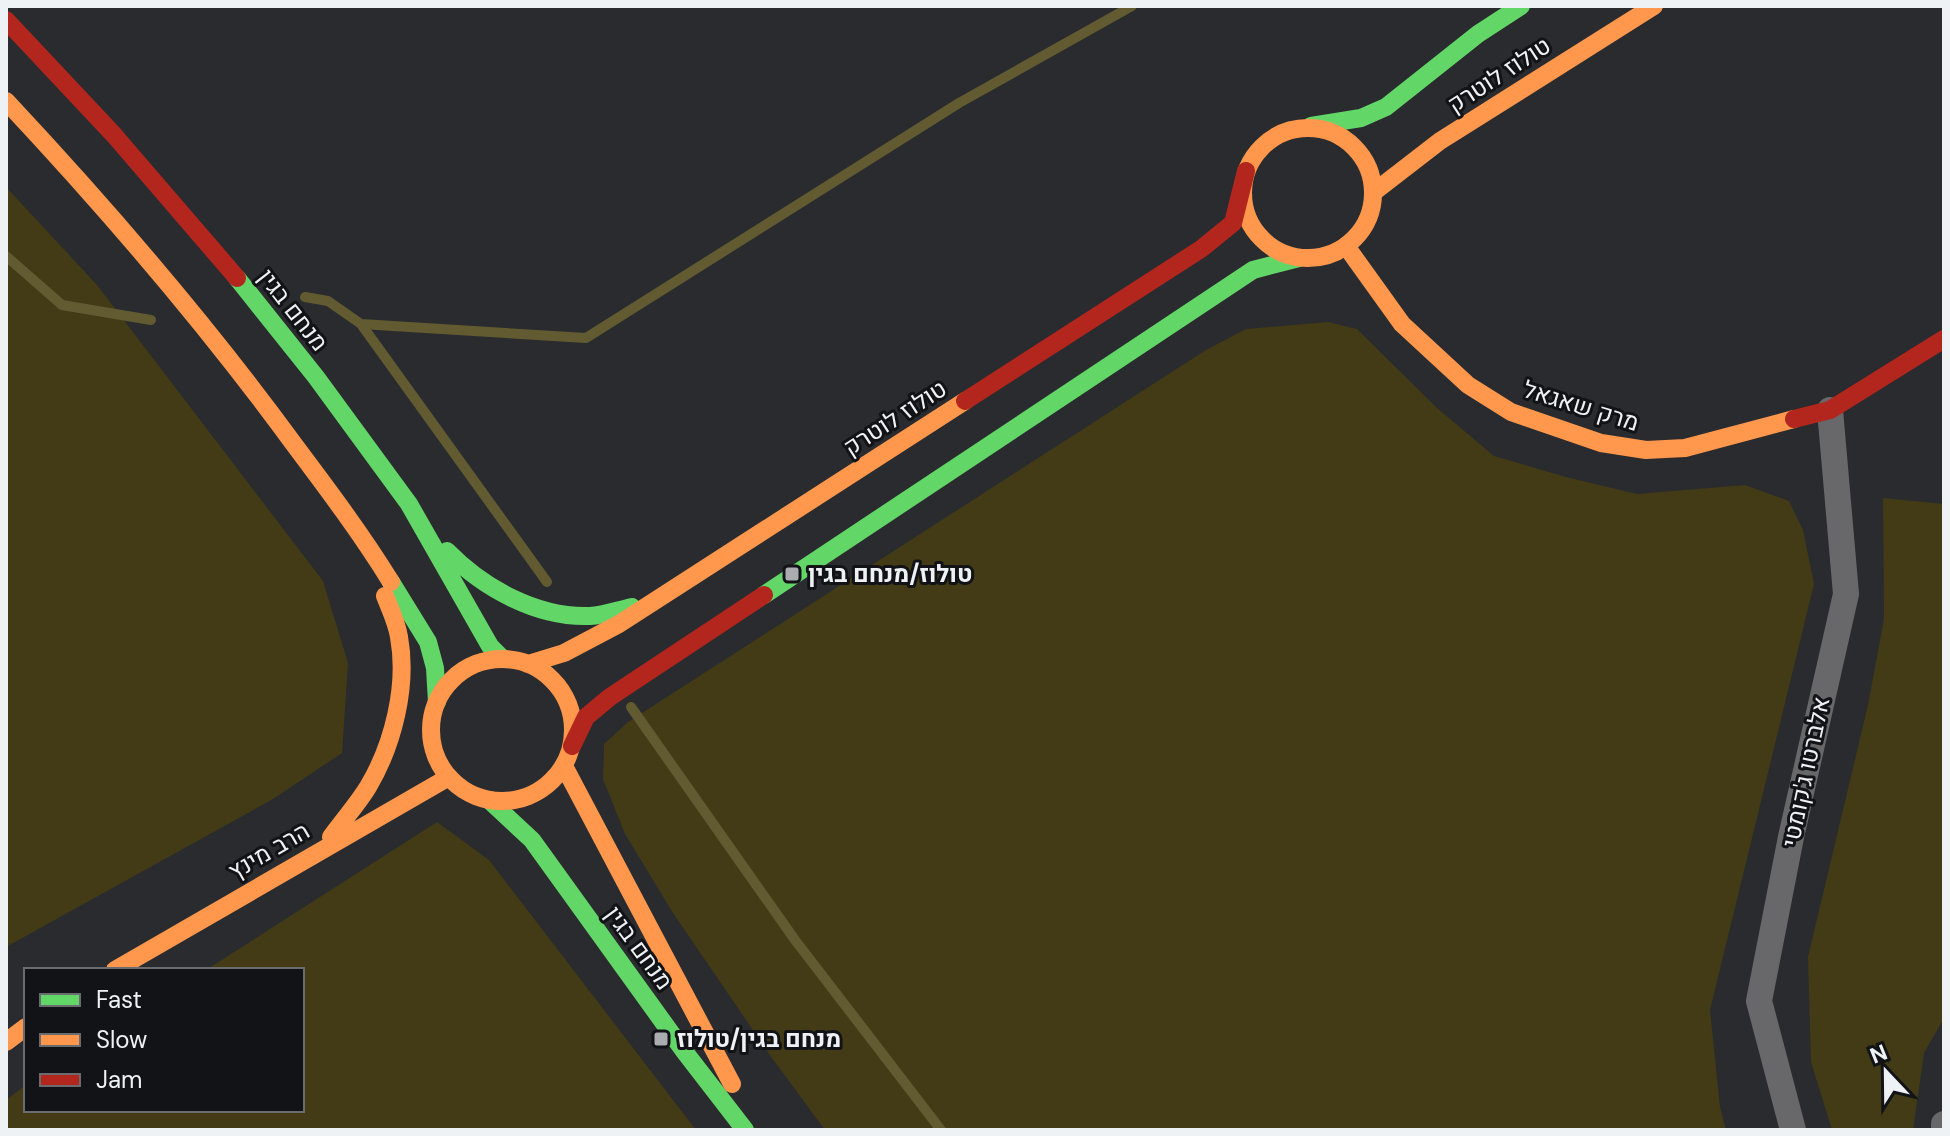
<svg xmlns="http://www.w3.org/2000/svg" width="1950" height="1136" viewBox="0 0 1950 1136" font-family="'DM Sans',Heebo,sans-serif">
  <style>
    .green { fill: #423b16 }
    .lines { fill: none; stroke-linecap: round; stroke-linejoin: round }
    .stream { stroke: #625a31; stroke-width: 10 }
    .street { stroke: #68686a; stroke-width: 26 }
    .fast { stroke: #63d668; stroke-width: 18 }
    .slow { stroke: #ff974d; stroke-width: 18 }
    .jam { stroke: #b3261e; stroke-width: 18 }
    .poi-dot { fill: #aaacaf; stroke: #111316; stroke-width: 3 }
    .labels { text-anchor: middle; stroke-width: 6; stroke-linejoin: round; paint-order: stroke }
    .street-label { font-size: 24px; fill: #eff2f5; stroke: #111316 }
    .poi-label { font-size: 24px; font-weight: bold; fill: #eff2f5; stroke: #111316; text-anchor: start }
  </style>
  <rect width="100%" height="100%" fill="#292b2e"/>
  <path class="green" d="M6 187 97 285 323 581 348 663 342 753 273 799 6 947Z
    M1328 322 1357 329 1437 408 1494 456 1566 477 1637 494 1745 485 1789 501 1803 530 1814 584 1710 1010 1720 1107 1726 1130H825L772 1058 673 913 625 834 603 779 604 744 628 722 1206 350 1246 329Z
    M1883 498 1944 504V1018L1924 1053 1913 1130H1832L1811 1062 1808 957 1868 705 1884 619Z
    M437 822 489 860 696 1130H6V1100L26 1085V1110H302V970H206Z"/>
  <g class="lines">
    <path class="stream" d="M6 256 62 305 151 320
      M305 297 328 301 361 324 586 338 959 103 1132 6
      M361 324 547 582
      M631 707 795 940 941 1130"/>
    <path class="street" d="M1793 1130 1759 1001 1791 837 1846 594 1830 410
      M1944 1130V1124"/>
    <path class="fast" d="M1311 126 1361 118 1386 107 1478 34 1521 6
      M237 278 316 377 409 504 490 646 503 659
      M447 551C483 588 537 618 590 616 604 615 618 610 632 607
      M391 582 428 642 435 668 437 702
      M764 595 1253 270 1299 258
      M489 800 532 840 684 1051 745 1130"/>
    <path class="slow" d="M6 101C109 211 207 325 296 447 329 491 362 535 391 582
      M1243 193a65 65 0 1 1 130 0a65 65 0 1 1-130 0Z
      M1374 192 1440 141 1654 6
      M1346 246 1402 324 1468 385 1511 412 1601 443 1646 450 1685 448 1794 419
      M431 730a71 71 0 1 1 142 0a71 71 0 1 1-142 0Z
      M528 664 564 653 619 624 965 401
      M564 766 732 1084
      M331 837C343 820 357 805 368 787 393 745 408 686 399 637 397 623 390 609 385 596
      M115 970 449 777
      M6 1042 26 1027"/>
    <path class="jam" d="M6 20 114 135 237 278
      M965 401 1201 249 1233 223 1246 171
      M1794 419 1830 410 1944 339
      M572 746 586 717 610 697 764 595"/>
  </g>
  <g class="poi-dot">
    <rect x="784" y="566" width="16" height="16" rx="4"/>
    <rect x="653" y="1031" width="16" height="16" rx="4"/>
  </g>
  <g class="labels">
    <g class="street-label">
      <text transform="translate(1499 75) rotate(-33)" y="8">טולוז לוטרק</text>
      <text transform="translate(293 310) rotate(52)" y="8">מנחם בגין</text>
      <text transform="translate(1581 406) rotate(17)" y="8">מרק שאגאל</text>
      <text transform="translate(895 418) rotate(-33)" y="8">טולוז לוטרק</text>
      <text transform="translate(1806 772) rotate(-78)" y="8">אלברטו ג'קומטי</text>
      <text transform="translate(269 851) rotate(-30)" y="8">הרב מינץ</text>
      <text transform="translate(639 948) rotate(54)" y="8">מנחם בגין</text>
    </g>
    <g class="poi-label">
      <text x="808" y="582">טולוז/מנחם בגין</text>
      <text x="677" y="1047">מנחם בגין/טולוז</text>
    </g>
  </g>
  <rect width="1950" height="1136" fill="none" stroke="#eff2f5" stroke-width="16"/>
  <rect x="24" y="968" width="280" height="144" fill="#111316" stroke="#6a6c6f" stroke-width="2"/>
  <rect x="40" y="994" width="40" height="12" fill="#63d668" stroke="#6a6c6f" stroke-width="2"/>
  <text x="96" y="1008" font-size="24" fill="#eff2f5">Fast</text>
  <rect x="40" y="1034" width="40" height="12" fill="#ff974d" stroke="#6a6c6f" stroke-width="2"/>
  <text x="96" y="1048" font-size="24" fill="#eff2f5">Slow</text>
  <rect x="40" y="1074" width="40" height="12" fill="#b3261e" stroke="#6a6c6f" stroke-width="2"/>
  <text x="96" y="1088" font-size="24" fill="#eff2f5">Jam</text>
  <g transform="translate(1886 1072) rotate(338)" stroke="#111316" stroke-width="6" paint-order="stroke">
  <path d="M0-6L14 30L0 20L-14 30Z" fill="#eff2f5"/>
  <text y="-12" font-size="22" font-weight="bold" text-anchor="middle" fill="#eff2f5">N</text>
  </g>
</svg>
